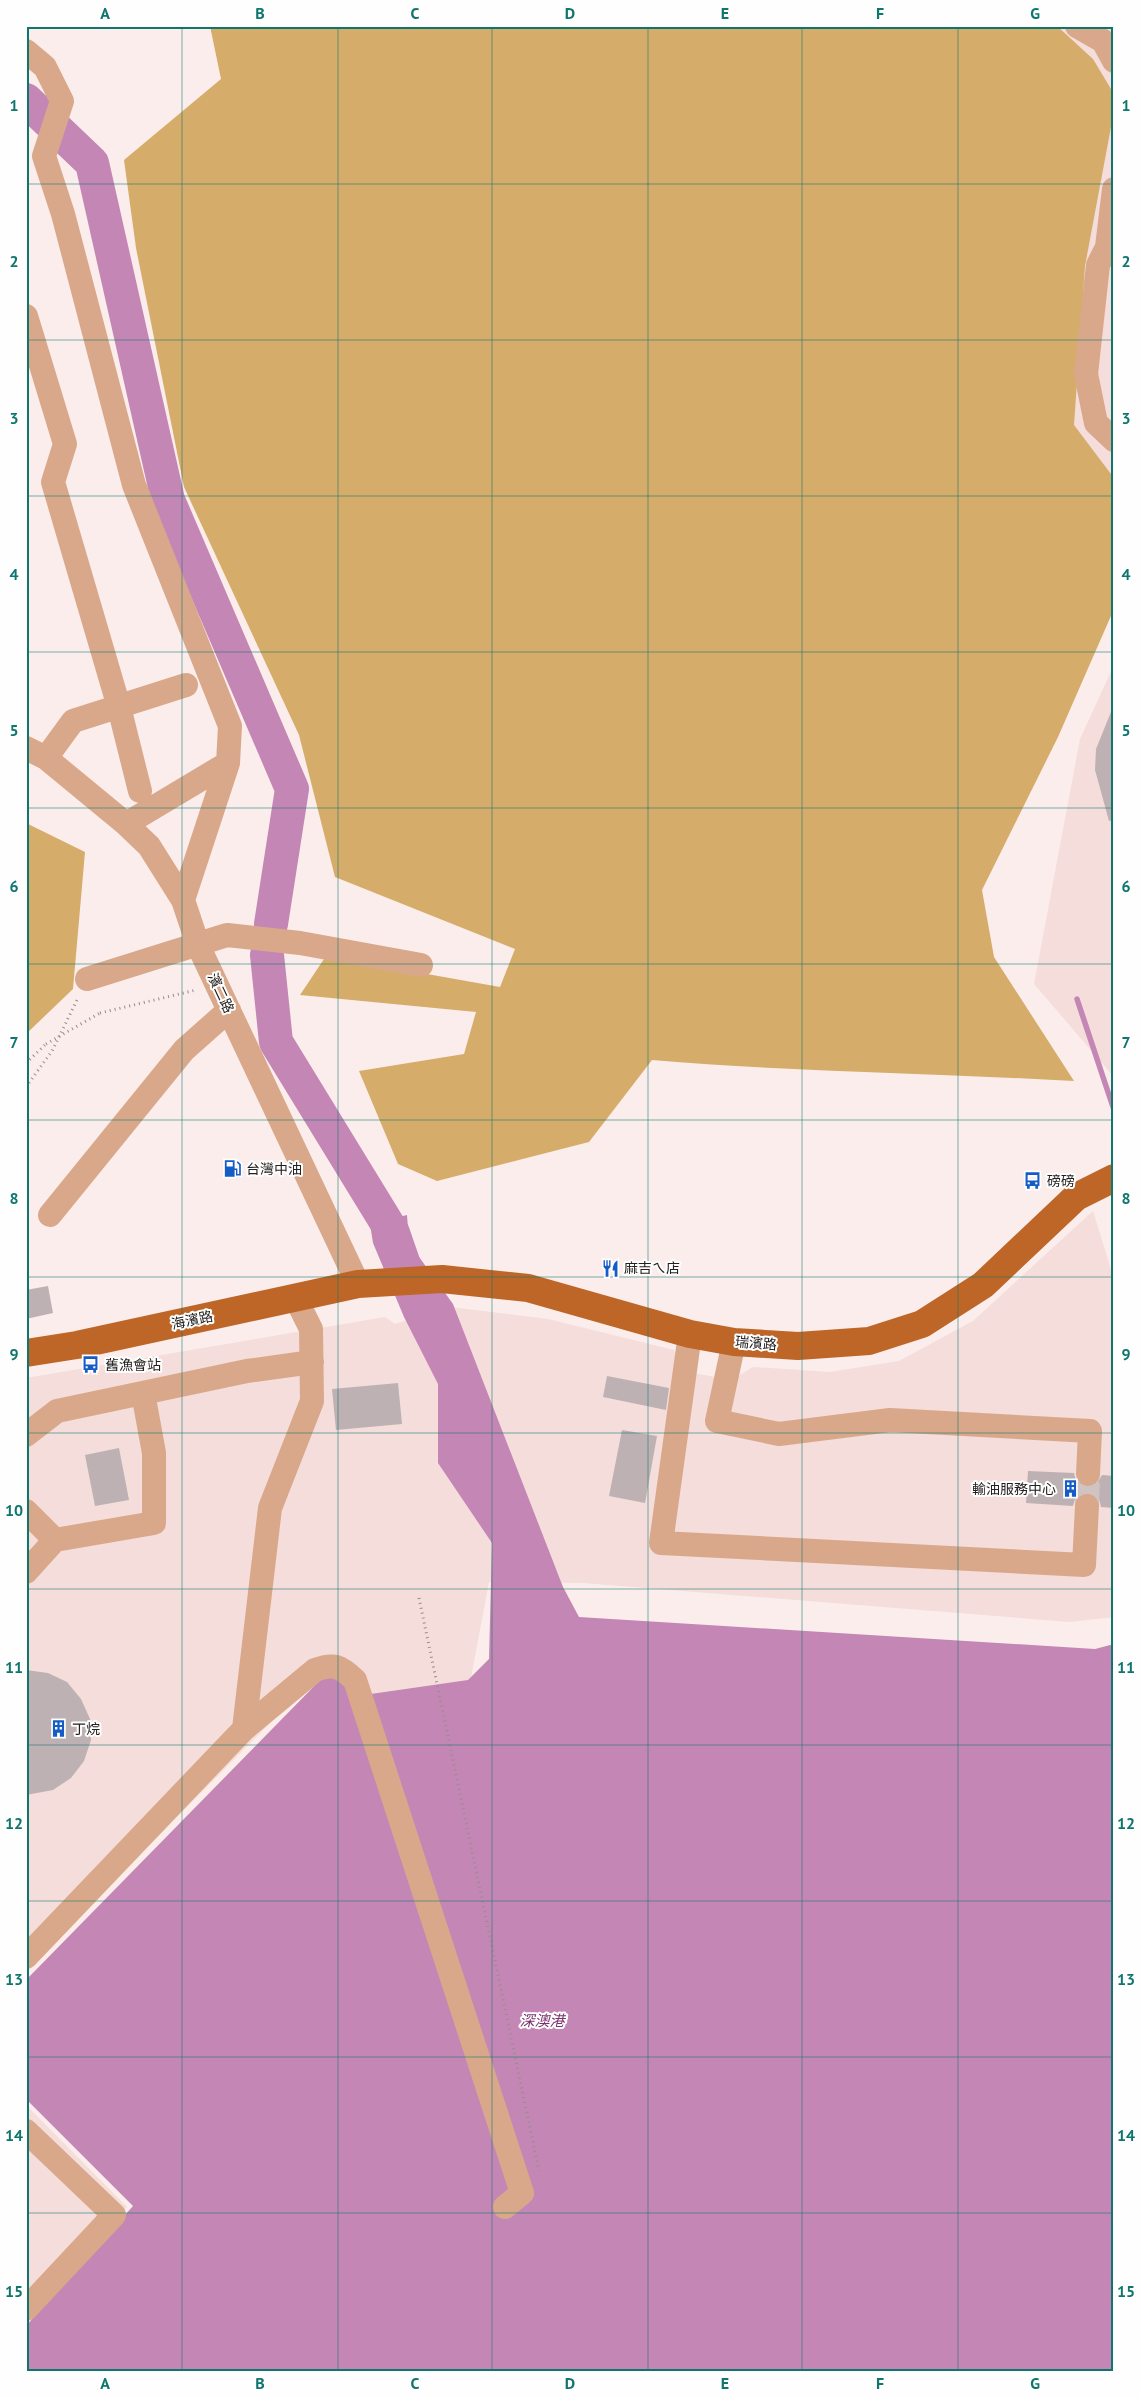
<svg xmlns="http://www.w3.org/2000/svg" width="1140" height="2397" viewBox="0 0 1140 2397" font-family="'PT Sans','Noto Sans TC',sans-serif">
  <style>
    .built { fill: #f4ddda }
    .forest { fill: #d6ac6a }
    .water { fill: #c486b5 }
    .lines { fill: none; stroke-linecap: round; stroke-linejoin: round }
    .stream { stroke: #c486b5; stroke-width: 5.5 }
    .river { stroke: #c486b5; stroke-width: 34 }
    .building { fill: #beb1b4 }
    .minor-tunnel { stroke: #d0c4c2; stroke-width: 24; stroke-dasharray: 24 12; stroke-linecap: butt }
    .path { stroke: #978d8c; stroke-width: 3; stroke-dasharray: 1 4; stroke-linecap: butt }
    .minor { stroke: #d9a88a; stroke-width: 24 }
    .major { stroke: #be6628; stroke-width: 28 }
    .path-bridge { stroke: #978d8c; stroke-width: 3; stroke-dasharray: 1 4; stroke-linecap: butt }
    .grid { fill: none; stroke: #0f766e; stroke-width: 1; stroke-opacity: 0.55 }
    .labels { text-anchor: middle; stroke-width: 4; stroke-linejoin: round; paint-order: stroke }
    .street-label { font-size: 14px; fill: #25201f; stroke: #fefefe }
    .poi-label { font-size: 14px; fill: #25201f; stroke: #fefefe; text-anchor: start }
    .water-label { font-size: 15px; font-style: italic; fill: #7c326d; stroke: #fefefe }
    .neatline { fill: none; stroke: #0f766e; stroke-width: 2 }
    .grid-label { font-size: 16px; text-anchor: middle; font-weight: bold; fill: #0f766e }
  </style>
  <rect width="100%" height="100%" fill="#fbedeb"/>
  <path class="built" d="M1047 26H1114V487L1062 426Z
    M1114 665V1077L1034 984 1080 739Z
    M1093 1211 1114 1279V1617L1070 1622 583 1583 489 1582 470 1683 356 1699 337 1676 294 1699 26 1969V1378L385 1317 395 1324 450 1307 548 1319 674 1350 682 1371 732 1380 753 1367 830 1372 899 1361 973 1321Z
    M26 2105 127 2207 26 2316Z"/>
  <path class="forest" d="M210 26H1057L1093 59 1114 94V111L1085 266 1074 425 1114 478V609L1058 737 982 890 994 957 1074 1081C933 1073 792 1072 652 1060L589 1142 437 1181 398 1164 359 1071 464 1054 476 1012 300 995 326 956 500 987 515 949 335 877 299 735 184 487 136 248 124 160 221 79Z
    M26 823 85 852 73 989 26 1034Z"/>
  <path class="water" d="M407 1215 409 1243 453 1304 563 1587 579 1617 1095 1649 1114 1644V2371H26V2326L133 2206 26 2099V1980L331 1669 357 1696 468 1680 489 1659 492 1543 438 1463V1384L404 1317 373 1243 370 1224Z"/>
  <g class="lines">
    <path class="stream" d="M1077 999 1114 1110"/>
    <path class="river" d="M26 100 92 163 168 500 292 789 271 924
      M267 955 276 1042 393 1233 403 1262"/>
  </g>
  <path class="building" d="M1113 707 1114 820 1109 821 1095 770 1096 749Z
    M48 1286 53 1313 26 1319V1290Z
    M607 1376 669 1388 666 1410 603 1397Z
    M398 1383 402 1424 336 1430 332 1389Z
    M622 1430 657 1436 645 1503 609 1496Z
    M119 1448 129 1500 95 1506 85 1455Z
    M1028 1471 1074 1473 1076 1481 1087 1488 1095 1486 1102 1475 1114 1476V1508L1101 1507 1099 1499 1088 1492 1080 1494 1075 1499 1073 1506 1026 1503Z
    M26 1670 48 1673 67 1682 81 1699 90 1719 91 1740 84 1761 71 1778 53 1790 26 1795Z"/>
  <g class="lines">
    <path class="minor-tunnel" d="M1087 1506 1088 1474"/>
    <path class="path" d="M100 1013 196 990
      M26 1063 46 1044
      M26 1087 52 1051 78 998
      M419 1598 539 2171"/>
    <path class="minor" d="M1077 26 1103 41 1114 61
      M26 51 45 67 62 101 44 156 63 214 134 485 230 726 228 763 183 900
      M1114 189 1107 247 1098 265 1086 374 1096 423 1114 440
      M26 316 65 444 53 482 119 707 140 791
      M26 748 46 758 126 824 149 846 183 900 198 945 358 1284
      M46 758 73 721 186 685
      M126 824 228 763
      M87 979 227 935 300 943 421 965
      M50 1215 184 1050 229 1010
      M690 1334 661 1543 1084 1565 1087 1506
      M734 1342 717 1421 779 1434 890 1420 1090 1431 1088 1474
      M26 1435 57 1411 247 1371 312 1362
      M26 1511 55 1540 154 1523V1453L143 1393
      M26 1572 55 1540
      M244 1729 315 1670C334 1663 340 1666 355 1680L522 2193 505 2207
      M26 1957 244 1729 270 1508 312 1401 311 1329 295 1297
      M26 2131 114 2215 26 2309"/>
    <path class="major" d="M26 1353 77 1345 358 1284 442 1279 528 1288 690 1334 734 1342 798 1346 869 1341 922 1324 983 1285 1076 1197 1114 1178"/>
    <path class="path-bridge" d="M46 1044 100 1013"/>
  </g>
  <path class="grid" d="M182 26V2371M338 26V2371M492 26V2371M648 26V2371M802 26V2371M958 26V2371M26 184H1114M26 340H1114M26 496H1114M26 652H1114M26 808H1114M26 964H1114M26 1120H1114M26 1277H1114M26 1433H1114M26 1589H1114M26 1745H1114M26 1901H1114M26 2057H1114M26 2213H1114"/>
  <defs>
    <symbol id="fuel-bare" viewBox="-9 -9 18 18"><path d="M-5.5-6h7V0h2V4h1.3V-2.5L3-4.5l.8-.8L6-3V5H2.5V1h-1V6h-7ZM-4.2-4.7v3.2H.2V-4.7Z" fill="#165cc7" stroke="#fefefe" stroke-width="2.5" paint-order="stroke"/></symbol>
    <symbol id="bus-bare" viewBox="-9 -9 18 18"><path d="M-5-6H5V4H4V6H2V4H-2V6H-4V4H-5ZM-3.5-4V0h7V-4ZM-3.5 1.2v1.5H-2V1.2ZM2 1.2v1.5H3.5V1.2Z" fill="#165cc7" stroke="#fefefe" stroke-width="2.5" paint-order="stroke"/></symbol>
    <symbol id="restaurant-bare" viewBox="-9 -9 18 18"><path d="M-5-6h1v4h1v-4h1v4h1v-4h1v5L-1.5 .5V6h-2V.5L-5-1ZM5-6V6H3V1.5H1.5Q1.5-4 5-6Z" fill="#165cc7" stroke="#fefefe" stroke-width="2.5" paint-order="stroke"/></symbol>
    <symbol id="building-bare" viewBox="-9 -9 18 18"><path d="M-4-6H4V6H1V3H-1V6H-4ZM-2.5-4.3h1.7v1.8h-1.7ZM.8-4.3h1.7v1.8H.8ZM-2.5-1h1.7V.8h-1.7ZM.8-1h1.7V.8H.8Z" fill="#165cc7" stroke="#fefefe" stroke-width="2.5" paint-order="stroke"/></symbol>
  </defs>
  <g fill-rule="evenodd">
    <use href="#fuel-bare" x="220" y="1156" width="25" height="25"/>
    <use href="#bus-bare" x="1020" y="1168" width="25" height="25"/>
    <use href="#restaurant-bare" x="598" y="1256" width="25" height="25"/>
    <use href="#bus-bare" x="78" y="1352" width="25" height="25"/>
    <use href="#building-bare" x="1058" y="1476" width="25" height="25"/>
    <use href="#building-bare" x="46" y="1716" width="25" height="25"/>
  </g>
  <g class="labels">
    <g class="street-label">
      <text transform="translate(221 993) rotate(65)" y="5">濱二路</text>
      <text transform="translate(192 1320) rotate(-12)" y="5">海濱路</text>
      <text transform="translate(756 1343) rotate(5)" y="5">瑞濱路</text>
    </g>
    <g class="poi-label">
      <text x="246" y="1174">台灣中油</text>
      <text x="1047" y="1186">磅磅</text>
      <text x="624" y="1273">麻吉ㄟ店</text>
      <text x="105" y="1370">舊漁會站</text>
      <text x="1056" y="1494" text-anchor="end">輸油服務中心</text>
      <text x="72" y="1734">丁烷</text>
    </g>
    <g class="water-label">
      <text x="542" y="2026">深澳港</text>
    </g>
  </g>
  <rect width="1140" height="2397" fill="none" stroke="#fefefe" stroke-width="55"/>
  <rect x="28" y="28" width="1084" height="2342" class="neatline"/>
  <g class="grid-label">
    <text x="105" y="19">A</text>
    <text x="260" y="19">B</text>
    <text x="415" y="19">C</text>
    <text x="570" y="19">D</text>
    <text x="725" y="19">E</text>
    <text x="880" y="19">F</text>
    <text x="1035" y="19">G</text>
    <text x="14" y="111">1</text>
    <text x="1126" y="111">1</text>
    <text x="14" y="267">2</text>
    <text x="1126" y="267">2</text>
    <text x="14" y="424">3</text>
    <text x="1126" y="424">3</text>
    <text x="14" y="580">4</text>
    <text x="1126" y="580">4</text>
    <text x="14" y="736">5</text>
    <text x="1126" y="736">5</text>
    <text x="14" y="892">6</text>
    <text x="1126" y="892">6</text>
    <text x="14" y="1048">7</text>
    <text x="1126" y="1048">7</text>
    <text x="14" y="1204">8</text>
    <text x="1126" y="1204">8</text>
    <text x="14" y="1360">9</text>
    <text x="1126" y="1360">9</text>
    <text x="14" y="1516">10</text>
    <text x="1126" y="1516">10</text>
    <text x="14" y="1673">11</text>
    <text x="1126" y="1673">11</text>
    <text x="14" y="1829">12</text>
    <text x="1126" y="1829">12</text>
    <text x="14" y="1985">13</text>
    <text x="1126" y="1985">13</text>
    <text x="14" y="2141">14</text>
    <text x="1126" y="2141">14</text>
    <text x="14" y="2297">15</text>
    <text x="1126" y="2297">15</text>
    <text x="105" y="2389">A</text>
    <text x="260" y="2389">B</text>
    <text x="415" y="2389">C</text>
    <text x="570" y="2389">D</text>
    <text x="725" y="2389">E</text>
    <text x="880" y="2389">F</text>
    <text x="1035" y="2389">G</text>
  </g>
</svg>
